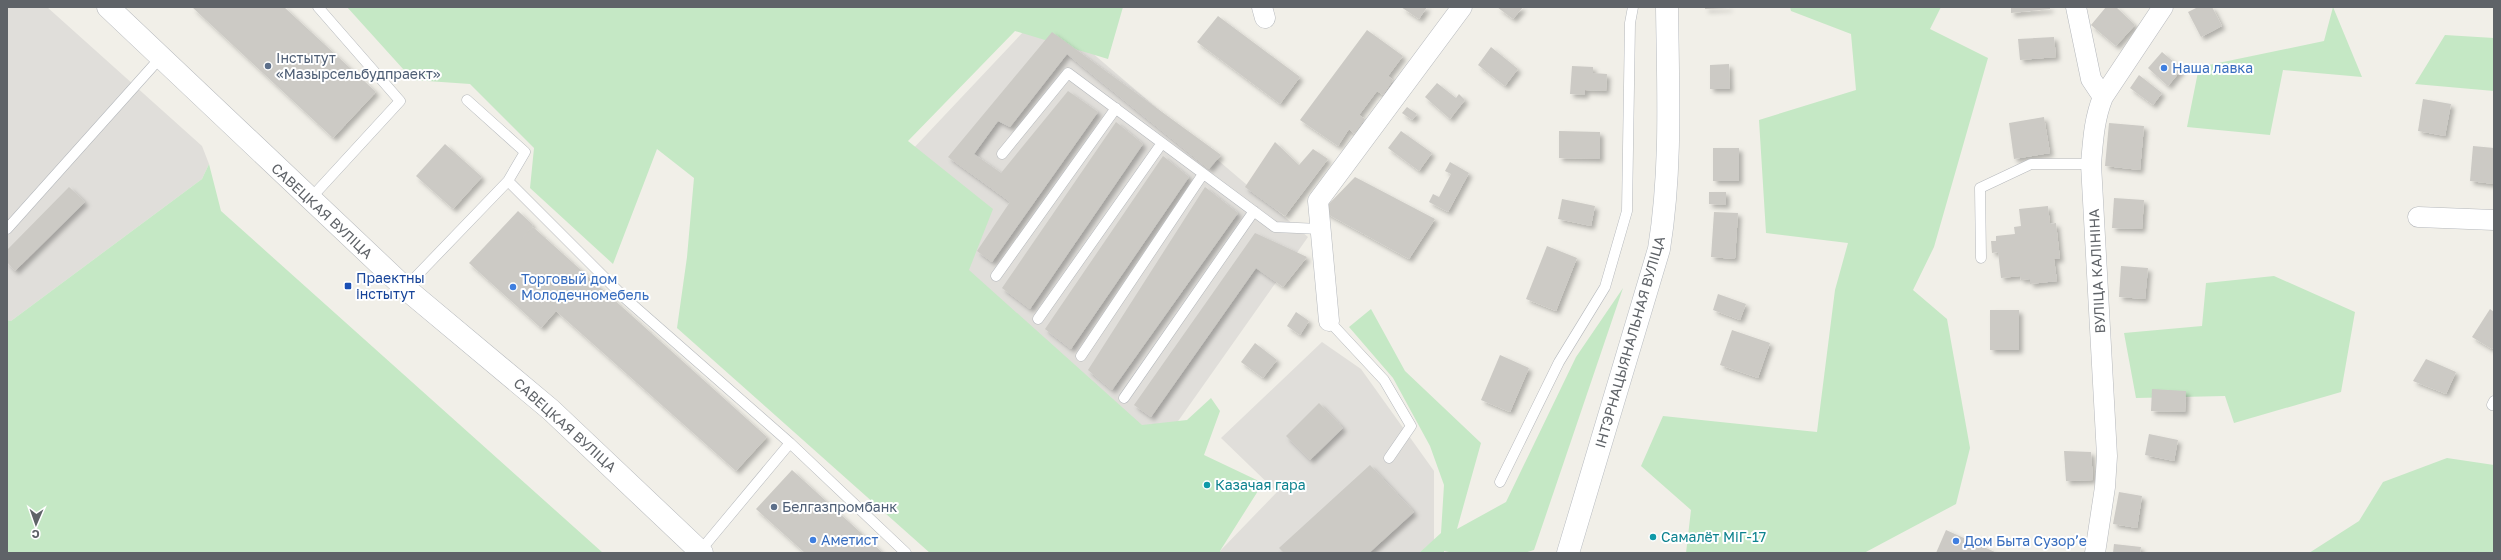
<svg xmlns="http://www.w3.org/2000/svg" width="2501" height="560" viewBox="0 0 2501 560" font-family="'Golos Text',sans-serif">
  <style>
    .industrial { fill: #e0deda }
    .green { fill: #c5e8c5 }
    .building { fill: #cccac5; filter: url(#shadow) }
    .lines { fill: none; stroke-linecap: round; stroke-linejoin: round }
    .service-casing { stroke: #b5b8bc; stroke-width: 11 }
    .minor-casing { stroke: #b5b8bc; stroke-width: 21 }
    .tertiary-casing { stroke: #b5b8bc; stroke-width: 23 }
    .secondary-casing { stroke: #b6babf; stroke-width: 23 }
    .service { stroke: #fff; stroke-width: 10 }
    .minor { stroke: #fff; stroke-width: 20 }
    .tertiary { stroke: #fff; stroke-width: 22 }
    .secondary { stroke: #fff; stroke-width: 22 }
    .service-dot { fill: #5c6f8a; stroke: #fff; stroke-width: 1.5 }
    .shop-dot { fill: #3f7fe0; stroke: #fff; stroke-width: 1.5 }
    .transit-dot { fill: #1a4fb4; stroke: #fff; stroke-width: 1.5 }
    .culture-dot { fill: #0f9aa8; stroke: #fff; stroke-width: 1.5 }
    .labels { text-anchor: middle; stroke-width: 4; stroke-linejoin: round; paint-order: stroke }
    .service-label { font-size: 14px; fill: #4e5e75; stroke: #fff; text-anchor: start }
    .shop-label { font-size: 14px; fill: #366cbe; stroke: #fff; text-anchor: start }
    .street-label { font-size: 14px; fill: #5f6368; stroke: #fff }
    .transit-label { font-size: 14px; fill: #164399; stroke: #fff; text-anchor: start }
    .culture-label { font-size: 14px; fill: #0d838f; stroke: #fff; text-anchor: start }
  </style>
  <defs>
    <filter id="shadow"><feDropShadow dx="3.5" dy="3.5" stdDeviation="2" flood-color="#0004"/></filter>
  </defs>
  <rect width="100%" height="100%" fill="#f1efe8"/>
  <path class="industrial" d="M7 7H47L202 146 209 164 202 179 11 321 7 320Z
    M1043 11 1308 237 1157 451 940 265 910 152Z
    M1322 342 1361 369 1434 471V540L1419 553H1222L1220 551 1277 492 1221 438Z"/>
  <path class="green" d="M347 7H1123L1108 59 1015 31 908 141 993 209 969 270 1142 425 1187 420 1211 398 1220 411 1204 455 1263 483 1220 551 1222 553H930L677 328 687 257 694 178 657 149 613 264 530 188 534 148 470 84 413 80Z
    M1790 7H1941L1930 29 1988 58 1934 247 1913 290 1947 319 1970 448 1956 504 1864 553H1686L1691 510 1641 466 1663 416 1817 432 1835 290 1848 243 1766 233 1759 120 1856 90 1851 34 1791 11Z
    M2333 7 2362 77 2283 70 2270 135 2187 127 2199 67 2324 41Z
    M2445 35 2494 38V91L2415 84Z
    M209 164 221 211 603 553H7V320L11 321 202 179Z
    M2274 276 2355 312 2341 392 2234 423 2225 396 2136 398 2124 333 2202 326 2206 283Z
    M1623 288 1534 550 1524 553H1454L1444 551V553H1419L1441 533 1444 485 1430 446 1393 378 1349 327 1371 309 1405 371 1481 443 1457 529 1506 502 1576 357Z
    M2447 458 2494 465V553H2309L2359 521 2383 482Z"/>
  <path class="building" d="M192 7H284L376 92 333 138Z
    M1401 7H1427L1419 19Z
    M1497 7H1523L1513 19Z
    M1705 7H1729V8L1705 9Z
    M2011 7H2050V9L2011 13Z
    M2106 7H2116L2135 25 2116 46 2091 25Z
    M2198 7H2212L2222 26 2201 37 2188 12Z
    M1218 16 1300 77 1280 104 1197 42Z
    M1367 30 1403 56 1388 76 1393 80 1383 95 1377 91 1359 115 1365 119 1354 134 1349 129 1338 146 1300 120Z
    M1052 32 1221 155 1209 169 1067 54 1010 127 998 121 974 154 1001 173 1068 91 1098 112 992 262 977 251 1010 202 948 157Z
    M2054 37 2056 57 2020 60 2018 39Z
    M1491 47 1518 69 1505 86 1478 65Z
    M2162 52 2182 69 2168 86 2148 68Z
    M1729 64 1730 89H1710V65Z
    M1572 66 1593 67V73L1607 74 1606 91 1585 90V95L1570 94Z
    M2139 75 2162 93 2153 105 2130 88Z
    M1437 83 1456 98 1459 94 1465 100 1450 119 1425 97Z
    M2423 99 2451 104 2445 136 2418 131Z
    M1407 107 1417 114 1412 120 1402 113Z
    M2044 117 2050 153 2014 159 2009 123Z
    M1116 122 1143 144 1030 309 1002 288Z
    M2109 123 2144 126 2140 170 2105 166Z
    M1401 131 1432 153 1419 171 1388 148Z
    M1559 131 1600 132V159L1559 158Z
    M1275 142 1299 165 1313 149 1328 159 1285 216 1245 187Z
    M445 144 482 177 453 209 416 176Z
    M2473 146 2494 148V184L2470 181Z
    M1713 148H1739V181H1713Z
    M1163 156 1189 177 1071 349 1045 329Z
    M1450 162 1469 173 1448 212 1429 202 1433 194 1439 197 1451 174 1445 171Z
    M1355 177 1435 219 1409 259 1322 211Z
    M69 187 85 202 15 271 7 262V250Z
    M1205 187 1238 213 1112 390 1088 370Z
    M1709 192H1726V205L1709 204Z
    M2114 198 2144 200 2142 229 2112 228Z
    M1562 199 1595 206 1591 226 1558 219Z
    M2048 206 2050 224 2056 223 2060 259H2054L2057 281 2030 284V279L2021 280 2020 276 2001 278 1998 252 1992 253 1991 241H1996V236L2015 234 2014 227 2021 226 2019 209Z
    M518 211 533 225 521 240 533 227 767 437 736 471 556 311 541 328 469 263Z
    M1714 212 1738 213 1735 259 1711 257Z
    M1255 233 1307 257 1283 287 1256 268 1151 417 1134 405Z
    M1547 246 1577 258 1556 311 1526 299Z
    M2121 266 2148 268 2145 299 2119 297Z
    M1718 294 1746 304 1740 320 1713 310Z
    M2490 309 2494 312V346L2492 349 2472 337Z
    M1990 310H2019V350H1990Z
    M1296 312 1309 321 1300 335 1287 326Z
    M1732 330 1770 343 1758 378 1720 365Z
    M1255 343 1277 360 1263 378 1241 362Z
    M1500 355 1529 368 1510 412 1481 400Z
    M2426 359 2456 372 2446 394 2413 381Z
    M2152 389 2186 391 2185 412 2151 411Z
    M1319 403 1343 428 1310 460 1286 436Z
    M2149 434 2178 440 2174 461 2145 455Z
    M2064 451 2091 452 2093 480 2066 481Z
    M1370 465 1414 512 1369 553H1284L1279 548Z
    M792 470 883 553H805L756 509Z
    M2119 492 2142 496 2137 528 2113 524Z
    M1946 530 1997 553H1936Z
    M2114 544 2141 547 2140 553H2113Z"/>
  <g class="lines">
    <defs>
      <path id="service" d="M1002 154 1068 73 1275 227 1320 229
        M508 181 626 299 790 443 700 551
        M310 199 400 101 318 7
        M7 229 161 57
        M1981 258 1980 188 2031 164H2091
        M996 276 1116 108
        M405 288 508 181 525 152 467 100
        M1038 319 1162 143
        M1329 321 1384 380 1411 426 1389 458
        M1081 356 1203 174
        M1124 398 1254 211
        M2492 405 2494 401
        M790 443 906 553
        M1500 482 1559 362 1605 287 1627 211 1630 23 1633 7"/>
      <path id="minor" d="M1262 7 1265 18
        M2076 7 2091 79 2103 97
        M2418 217 2494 220
        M1329 321 1318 201 1462 7
        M2095 553 2105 487 2107 456 2091 164C2093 141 2094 119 2103 97L2163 7"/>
      <path id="tertiary" d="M108 7 405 288 551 410 702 553"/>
      <path id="secondary" d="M1568 553 1659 249C1672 168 1668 88 1667 7"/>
    </defs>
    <use href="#service" class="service-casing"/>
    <use href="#minor" class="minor-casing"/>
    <use href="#tertiary" class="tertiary-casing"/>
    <use href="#secondary" class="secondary-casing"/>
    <use href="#service" class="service"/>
    <use href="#minor" class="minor"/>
    <use href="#tertiary" class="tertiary"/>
    <use href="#secondary" class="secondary"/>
  </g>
  <g class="service-dot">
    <circle cx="268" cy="66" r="4"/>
    <circle cx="774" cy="507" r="4"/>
  </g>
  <g class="shop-dot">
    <circle cx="2164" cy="68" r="4"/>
    <circle cx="513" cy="287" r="4"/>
    <circle cx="813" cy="540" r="4"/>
    <circle cx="1956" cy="541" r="4"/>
  </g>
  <rect class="transit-dot" x="344" y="282" width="8" height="8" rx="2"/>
  <g class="culture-dot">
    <circle cx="1207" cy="485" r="4"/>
    <circle cx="1653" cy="537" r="4"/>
  </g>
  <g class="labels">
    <g class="service-label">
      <text x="276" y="63">Інстытут<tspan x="276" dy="16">«Мазырсельбудпраект»</tspan></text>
      <text x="782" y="512">Белгазпромбанк</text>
    </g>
    <g class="shop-label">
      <text x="2172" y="73">Наша лавка</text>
      <text x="521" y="284">Торговый дом<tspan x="521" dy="16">Молодечномебель</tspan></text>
      <text x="821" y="545">Аметист</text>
      <text x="1964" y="546">Дом Быта Сузорʼе</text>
    </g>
    <g class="street-label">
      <text transform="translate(322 211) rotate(43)" y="5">САВЕЦКАЯ ВУЛІЦА</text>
      <text transform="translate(2097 271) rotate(-93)" y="5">ВУЛІЦА КАЛІНІНА</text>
      <text transform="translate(1630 342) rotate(-74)" y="5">ІНТЭРНАЦЫЯНАЛЬНАЯ ВУЛІЦА</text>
      <text transform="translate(565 425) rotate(42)" y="5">САВЕЦКАЯ ВУЛІЦА</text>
    </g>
    <g class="transit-label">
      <text x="356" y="283">Праектны<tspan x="356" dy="16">інстытут</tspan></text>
    </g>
    <g class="culture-label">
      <text x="1215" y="490">Казачая гара</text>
      <text x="1661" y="542">Самалёт МіГ-17</text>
    </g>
  </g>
  <rect width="2501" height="560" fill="none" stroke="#5f6368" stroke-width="16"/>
  <g transform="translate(36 524) rotate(182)" stroke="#ffffff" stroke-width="3" paint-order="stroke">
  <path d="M0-3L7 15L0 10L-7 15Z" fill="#5f6368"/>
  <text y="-6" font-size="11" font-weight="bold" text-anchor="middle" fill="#5f6368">С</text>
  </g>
</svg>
